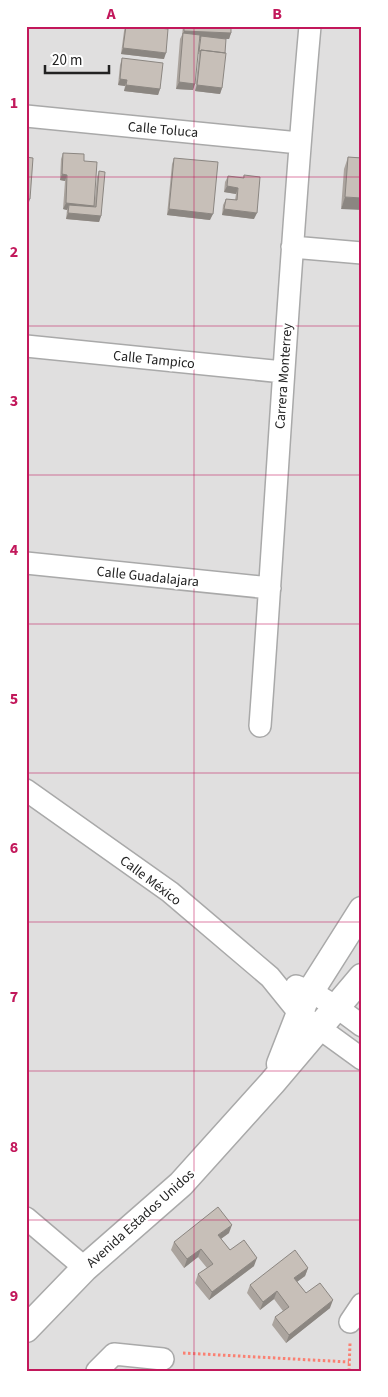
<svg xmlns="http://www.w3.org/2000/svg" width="388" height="1397" viewBox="0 0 388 1397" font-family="'Source Sans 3',sans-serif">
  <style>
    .residential { fill: #e0dfdf }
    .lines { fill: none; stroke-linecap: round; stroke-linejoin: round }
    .minor-casing { stroke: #a9a9a9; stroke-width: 24 }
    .tertiary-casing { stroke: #a9a9a9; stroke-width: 29 }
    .path { stroke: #fa8072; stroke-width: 3; stroke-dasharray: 2.5 2.5; stroke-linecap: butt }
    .minor { stroke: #fff; stroke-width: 21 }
    .tertiary { stroke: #fff; stroke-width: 26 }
    .wall { fill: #aba49e }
    .shaded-wall { fill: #8b8681 }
    .building { fill: #c7bfb8; stroke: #8b8681 }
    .grid { fill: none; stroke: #c2185b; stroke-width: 1; stroke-opacity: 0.55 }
    .labels { text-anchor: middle; stroke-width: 5; stroke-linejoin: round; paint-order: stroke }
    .street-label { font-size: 14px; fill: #222; stroke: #fff }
    .neatline { fill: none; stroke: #c2185b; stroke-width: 2 }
    .grid-label { font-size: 16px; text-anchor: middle; font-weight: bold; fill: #c2185b }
  </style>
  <rect width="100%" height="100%" fill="#f2efe9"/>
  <path class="residential" d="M26 26H362V1371H26Z"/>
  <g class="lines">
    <defs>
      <path id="minor" d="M26 116 299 143
        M292 247 362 253
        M26 346 283 372
        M26 563 270 588
        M260 726C277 493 289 259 310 26
        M26 790 170 892 270 977 300 1014 362 1059
        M296 986C321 995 341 1010 362 1026
        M26 1218 85 1268
        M350 1322 362 1304
        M97 1371 114 1354 163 1359"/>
      <path id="tertiary" d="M280 1064 305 1000 362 910
        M26 1329 85 1268 181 1184 272 1083 362 977"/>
    </defs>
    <use href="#minor" class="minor-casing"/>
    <use href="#tertiary" class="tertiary-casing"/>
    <path class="path" d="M183 1353 349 1362
      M349 1371 350 1343"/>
    <use href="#minor" class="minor"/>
    <use href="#tertiary" class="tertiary"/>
  </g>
  <path class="wall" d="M125 26H143L164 59 121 54 124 31Z
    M183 26H231V33L229 39H220L222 88 220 94 195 91 199 54H198L201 38H199L193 90 176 89 180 39 182 35Z
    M122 58 160 89 158 95 124 91 125 86 118 85 120 65Z
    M63 153 84 161 95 198 97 177 99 171 101 216 99 222 66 219 67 210 63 209 65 181 60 180 61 159Z
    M348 157 362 158 341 209 344 169Z
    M174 158 210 220 167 215 172 164Z
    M244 175 254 219 222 215 223 205 226 199 235 200 236 194 224 192 225 182 228 176 243 178Z
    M229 1233 221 1239 230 1250 254 1266 209 1300 195 1283 198 1274 207 1268 198 1257 184 1268 171 1250 174 1242Z
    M308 1268 305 1276 297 1282 306 1293 330 1308 286 1343 272 1325 275 1317 283 1311 274 1299 260 1310 247 1293 250 1285Z"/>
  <path class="shaded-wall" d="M184 31 231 33 229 39 182 37Z
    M123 48 166 53 164 59 121 54Z
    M120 79 127 80 125 86 118 85Z
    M179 82 195 84 193 90 176 89Z
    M126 85 160 89 158 95 124 91Z
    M197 85 222 88 220 94 195 91Z
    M62 174 67 175 65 181 60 180Z
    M227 186 238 188 236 194 224 192Z
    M345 197 362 198V210L341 209Z
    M26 199H30L28 205H26Z
    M66 203 94 206 92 212 69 205 67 210 63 209Z
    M169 209 213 214 210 220 167 215Z
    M224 209 257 213 254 219 222 215Z
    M68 213 101 216 99 222 66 219Z
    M232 1225 229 1233 215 1243 218 1235Z
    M201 1249 198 1257 184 1268 187 1259Z
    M257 1258 254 1266 209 1300 212 1292Z
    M308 1268 305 1276 291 1286 294 1278Z
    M277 1291 274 1299 260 1310 263 1302Z
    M333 1300 330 1308 286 1343 289 1335Z"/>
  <path class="building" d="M126 26H143L168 29 166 53 123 48Z
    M184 26H231V33L184 31Z
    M183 33 200 35 195 84 179 82Z
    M201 36 226 39 225 53 201 50V51H199Z
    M201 50 226 53 222 88 197 85Z
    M122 58 163 63 160 89 126 85 127 80 120 79Z
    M63 153 84 154V161L97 162 94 206 66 203 67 175 62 174Z
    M26 157 33 158 30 199H26Z
    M348 157 362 158V198L345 197Z
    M174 158 218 162 213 214 169 209Z
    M99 171 105 172 101 216 68 213 69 205 96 207Z
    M244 175 260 177 257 213 224 209 226 199 237 200 238 188 227 186 228 176 244 178Z
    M218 1207 232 1225 218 1235 230 1250 244 1240 257 1258 212 1292 198 1274 213 1264 201 1249 187 1259 174 1242Z
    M295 1250 308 1268 294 1278 306 1293 320 1283 333 1300 289 1335 275 1317 289 1307 277 1291 263 1302 250 1285Z"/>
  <path class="grid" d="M194 26V1371M26 177H362M26 326H362M26 475H362M26 624H362M26 773H362M26 922H362M26 1071H362M26 1220H362"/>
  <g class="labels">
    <g class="street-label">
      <text transform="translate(163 129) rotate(5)" y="5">Calle Toluca</text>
      <text transform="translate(154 359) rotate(6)" y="5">Calle Tampico</text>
      <text transform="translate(283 376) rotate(-86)" y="5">Carrera Monterrey</text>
      <text transform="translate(148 576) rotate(6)" y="5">Calle Guadalajara</text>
      <text transform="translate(151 880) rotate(37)" y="5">Calle México</text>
      <text transform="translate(140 1218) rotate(-42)" y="5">Avenida Estados Unidos</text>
    </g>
  </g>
  <rect width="388" height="1397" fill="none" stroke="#ffffff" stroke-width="55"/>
  <path d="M45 65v8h64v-8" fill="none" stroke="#222222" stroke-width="2.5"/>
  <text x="52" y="65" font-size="15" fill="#222222" stroke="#ffffff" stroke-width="4" paint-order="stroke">20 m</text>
  <rect x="28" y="28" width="332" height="1342" class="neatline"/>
  <g class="grid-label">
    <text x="111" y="19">A</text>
    <text x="277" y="19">B</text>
    <text x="14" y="108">1</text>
    <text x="14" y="257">2</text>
    <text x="14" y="406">3</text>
    <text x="14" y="555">4</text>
    <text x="14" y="704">5</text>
    <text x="14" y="853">6</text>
    <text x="14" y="1002">7</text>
    <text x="14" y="1152">8</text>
    <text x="14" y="1301">9</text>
  </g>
</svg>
